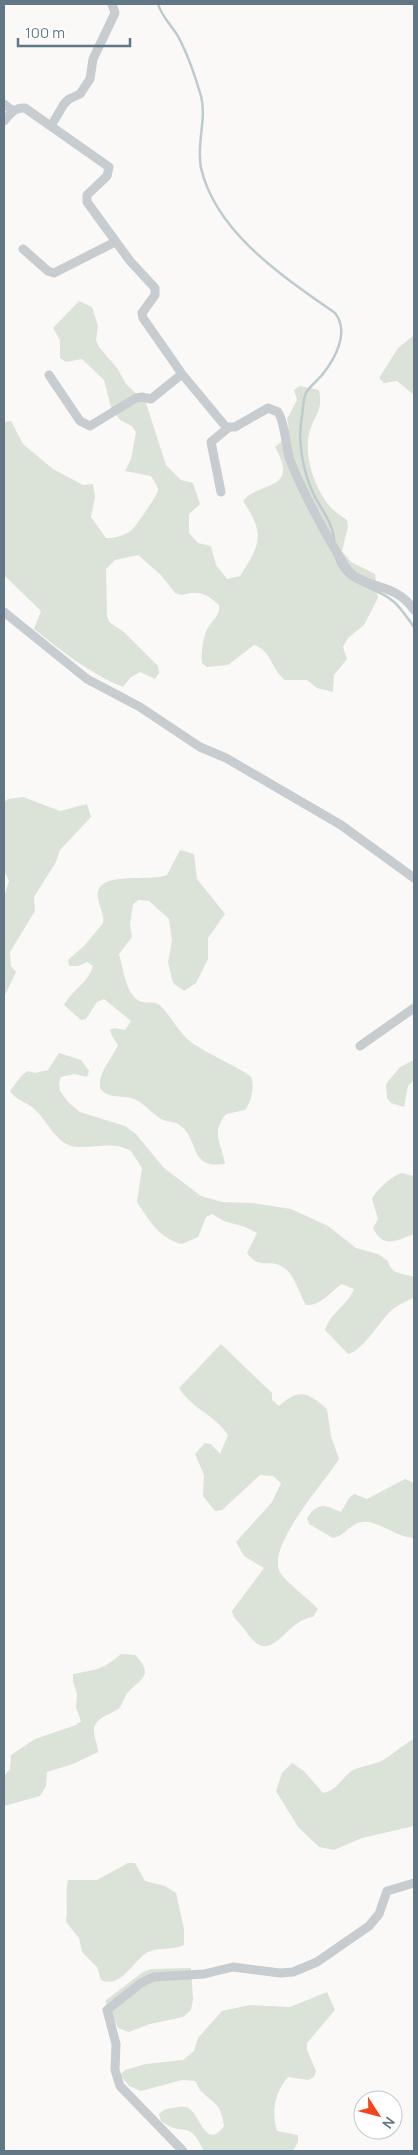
<svg xmlns="http://www.w3.org/2000/svg" width="418" height="2155" viewBox="0 0 418 2155" font-family="Manrope,sans-serif">
  <style>
    .green { fill: #dbe2d7 }
    .lines { fill: none; stroke-linecap: round; stroke-linejoin: round }
    .stream { stroke: #bdcbcf; stroke-width: 2.5 }
    .street { stroke: #c6cccf; stroke-width: 9 }
  </style>
  <rect width="100%" height="100%" fill="#faf9f7"/>
  <path class="green" d="M79 301 92 307 98 326 96 340 99 347 117 368 126 384 146 403 166 465 181 480 193 483 200 504 189 514V533L198 543 211 546 216 565 227 579 240 576C261 544 265 534 243 501 260 480 300 492 275 447 286 438 291 433 287 419L297 400 294 390 300 386 319 390C323 411 316 412 310 430 303 453 313 483 327 503 332 510 340 515 347 520L348 527 342 551 351 562 375 574 378 598 364 625 348 638 343 647 347 659 334 675 333 692 317 688 307 680H285C271 669 272 651 254 645L228 665 207 667 202 663C201 652 203 635 209 626 214 618 220 615 219 605 206 593 198 590 182 595L175 593 161 575 138 555 115 560 106 569 107 615 109 622 124 632 158 666 159 673 155 679 140 672 130 678 123 687C89 673 63 652 34 629L41 611 4 575V422L11 421 23 444 53 469 83 485 93 484 95 497 91 517 106 538C114 539 125 535 132 530 135 527 159 493 158 490 158 486 153 480 151 476L125 471 131 459 136 432 132 426 120 420 111 407 104 380 82 359 66 362 60 358V340L53 328Z
    M414 335V395L397 381 384 383 379 378 398 348Z
    M23 797 60 811 87 804 91 817 60 850 56 862 34 897 35 911 10 952 11 966 16 972 4 997V897L9 881 4 870V802L8 799Z
    M180 850 194 854 197 879 225 914 208 938V959L196 983 184 991 173 983 168 962 172 941 169 919 149 901 139 900 133 904 130 925 132 937 119 954C123 967 125 987 134 997 142 1006 150 1000 158 1004 166 1008 179 1034 191 1042 200 1050 248 1072 251 1077 255 1087 251 1102 245 1110L226 1114C210 1134 222 1143 225 1164 187 1170 201 1138 178 1124 173 1121 167 1122 163 1120 151 1114 145 1102 131 1098 119 1095 108 1099 100 1088 98 1072 112 1059 118 1045L112 1036 110 1030 114 1028 125 1030 131 1021 104 999 97 1002 86 1019 81 1020 64 1005C72 990 88 983 93 966L87 962 78 966H69L68 960 85 945 103 923C105 913 96 902 98 892 102 871 150 882 167 875Z
    M59 1053 81 1060 89 1071 87 1077 74 1074 61 1077 59 1083 60 1091 69 1103 80 1112 125 1126 136 1134 164 1168 201 1196 222 1202 252 1203 291 1209 328 1226 356 1248 378 1254 388 1261C391 1275 403 1273 414 1277V1297C408 1301 399 1304 393 1309 379 1321 364 1350 348 1354L325 1330C331 1312 348 1305 354 1289L342 1284C330 1292 321 1306 306 1305 298 1292 295 1273 281 1266 269 1259 259 1270 247 1253L257 1233 245 1227 224 1221 212 1214 206 1217 198 1237 182 1244C160 1239 149 1220 137 1202L142 1168 131 1151C112 1141 98 1148 78 1147 56 1147 47 1118 32 1107 24 1101 16 1100 10 1091L22 1075 28 1071 35 1073 48 1070Z
    M414 1060V1080L408 1086 404 1107 391 1103 387 1098 386 1084 400 1067Z
    M402 1173 414 1176V1234C397 1240 384 1250 373 1228L378 1219 372 1199C375 1191 393 1175 402 1173Z
    M221 1344 272 1393V1400L279 1406C299 1388 308 1392 327 1409L331 1436 339 1459C326 1481 263 1549 281 1574 288 1584 308 1598 318 1609L313 1617C284 1619 272 1672 245 1630 240 1623 234 1620 232 1611L264 1568 244 1556 236 1542 272 1502 281 1483 273 1476 260 1475 222 1510 215 1511 203 1496 204 1475 195 1454 205 1443 211 1444 220 1454 228 1435C215 1415 191 1408 179 1388Z
    M405 1479 414 1483V1538C398 1538 377 1520 363 1522 350 1523 345 1536 333 1538L309 1524 307 1518C319 1501 324 1505 341 1512L349 1498 354 1494 367 1499Z
    M121 1654 135 1655C157 1677 137 1680 126 1695 123 1700 122 1706 118 1709 110 1715 96 1717 94 1729 93 1735 98 1745 98 1752L73 1764 47 1772 46 1786 40 1796 4 1806V1776L10 1769 11 1755 35 1739 76 1725 81 1721 76 1708 77 1694 73 1681V1674C97 1669 101 1671 121 1654Z
    M414 1739V1826L362 1838 334 1850 319 1847 298 1827 276 1791 282 1773 292 1763 304 1771 323 1793C338 1790 341 1778 353 1770 360 1766 376 1765 385 1759 395 1752 403 1745 414 1739Z
    M128 1863H135L145 1881 165 1886 176 1893 184 1929V1945C172 1951 156 1946 145 1954 132 1963 120 1989 101 1980L97 1967 82 1952 79 1938 66 1922C68 1908 65 1893 68 1880H97Z
    M191 1968 193 1999 191 2010 183 2017 150 2024 129 2032 118 2028 105 2001 143 1972 151 1969Z
    M327 1992 335 2010 307 2043V2050L316 2071 314 2077 308 2080 288 2077C275 2092 271 2111 277 2131L298 2135V2142L293 2151H204C188 2117 185 2139 161 2121L159 2114C164 2109 167 2109 173 2108 180 2107 187 2105 192 2111 201 2121 208 2149 224 2126 220 2102 217 2107 202 2092 199 2090 198 2085 195 2081L182 2080 141 2091 129 2086 120 2075 125 2070 146 2064 183 2060 194 2051 198 2038 222 2011 250 2005 290 2007Z"/>
  <g class="lines">
    <path class="stream" d="M158 4C163 20 175 28 181 42 189 58 196 79 201 96 207 119 196 145 201 168 216 233 284 277 335 313 350 332 335 359 322 375 317 381 309 387 306 393 303 399 303 409 302 416 297 441 303 472 314 495 321 509 333 523 334 540
      M336 558C345 587 374 584 394 602 402 609 408 619 414 627"/>
    <path class="street" d="M4 104 13 111
      M4 121C10 114 15 107 25 108L109 167 107 176 87 195V202L130 261 155 288V295L142 313 143 318 182 374 226 427H235L268 408 278 412C286 425 285 445 290 460 302 491 327 537 345 566 361 591 394 580 414 610
      M51 126 64 104 69 99 80 94 90 79 93 59 115 13 112 4
      M23 249 48 271 54 273 115 242
      M49 375 80 421 90 426 136 398 142 397 151 399 182 374
      M221 492 211 442 228 428
      M4 612 87 679 140 707 200 747 226 758 341 825 414 878
      M360 1046 414 1008
      M183 2151 120 2086 115 2070 116 2044 107 2010 141 1983 153 1977 204 1974 233 1967 280 1973 293 1972 317 1962 369 1926 379 1914 387 1891 414 1883"/>
  </g>
  <rect width="418" height="2155" fill="none" stroke="#617785" stroke-width="10"/>
  <g transform="translate(378 2115) rotate(126)"><circle r="24" fill="#ffffff" stroke="#c0c9ce"/>
  <path d="M0-4L9 19L0 12L-9 19Z" fill="#f4441c"/>
  <text y="-8" font-size="14" font-weight="bold" text-anchor="middle" fill="#617785">N</text>
  </g>
  <path d="M18 38v8h112v-8" fill="none" stroke="#617785" stroke-width="2.5"/>
  <text x="25" y="38" font-size="15" fill="#617785" stroke="#ffffff" stroke-width="4" paint-order="stroke">100 m</text>
</svg>
